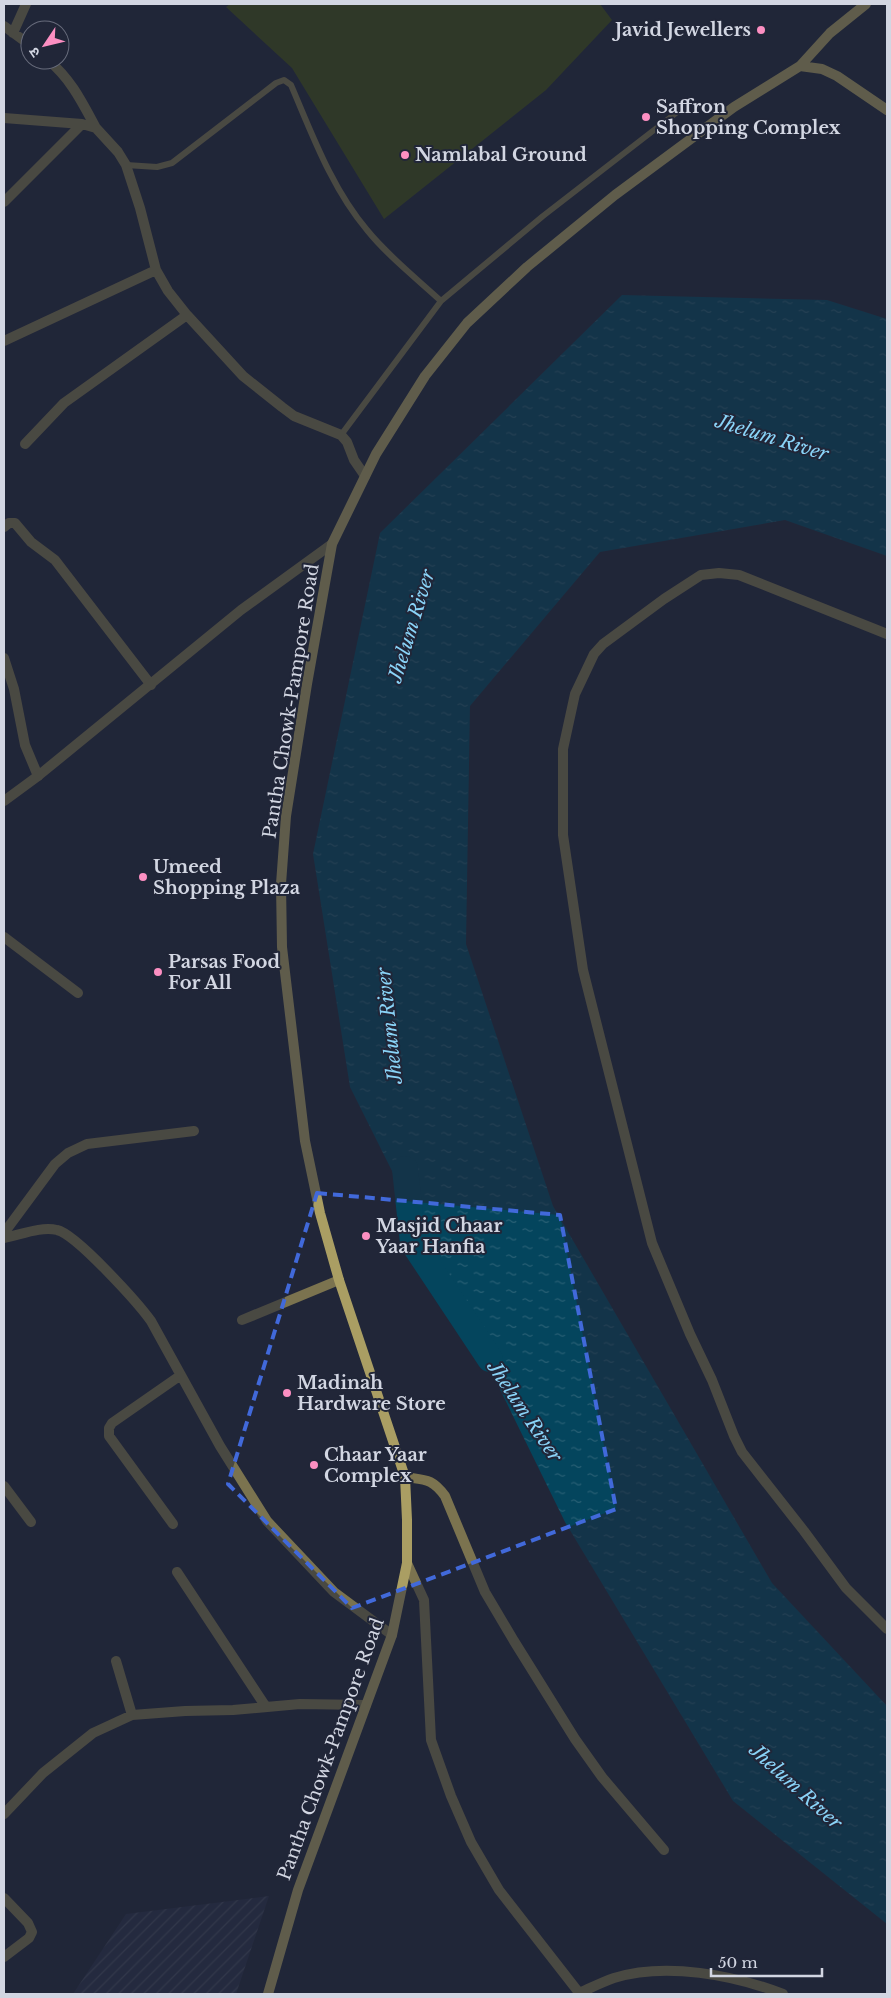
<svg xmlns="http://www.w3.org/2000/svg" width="891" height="1998" viewBox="0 0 891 1998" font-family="'Libre Baskerville','Noto Sans Devanagari',serif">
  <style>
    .industrial { fill: url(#industrial-furrows) }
    .pitch { fill: #414f16 }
    .water { fill: url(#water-ripples) }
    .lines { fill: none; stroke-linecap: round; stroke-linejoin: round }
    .river { stroke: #04455d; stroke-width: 26 }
    .service { stroke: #7b734f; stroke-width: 6 }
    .minor { stroke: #7b734f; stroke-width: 10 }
    .tertiary { stroke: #7b734f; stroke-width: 10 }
    .secondary { stroke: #aa9e63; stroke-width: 10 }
    .marked { fill: none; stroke: #4169da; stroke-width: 4; stroke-dasharray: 10 6; stroke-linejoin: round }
    .poi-dot { fill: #fc8fc2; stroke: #212638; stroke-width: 2 }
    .labels { text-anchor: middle; stroke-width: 4; stroke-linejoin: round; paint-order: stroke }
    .poi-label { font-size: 18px; font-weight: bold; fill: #d2d6e2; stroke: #212638; text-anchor: start }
    .street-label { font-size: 18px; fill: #d2d6e2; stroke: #212638 }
    .water-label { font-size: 19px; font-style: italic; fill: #89d3f7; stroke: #212638 }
  </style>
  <defs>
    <pattern id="industrial-furrows" width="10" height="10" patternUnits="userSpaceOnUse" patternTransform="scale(1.25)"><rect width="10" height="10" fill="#293047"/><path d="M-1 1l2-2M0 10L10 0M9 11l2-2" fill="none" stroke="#474d61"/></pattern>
    <pattern id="water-ripples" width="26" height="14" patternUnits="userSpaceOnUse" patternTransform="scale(1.25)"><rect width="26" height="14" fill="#04455d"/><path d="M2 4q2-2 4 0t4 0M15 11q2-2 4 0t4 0" fill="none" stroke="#285f74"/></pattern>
  </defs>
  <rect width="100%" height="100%" fill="#212638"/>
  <path class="industrial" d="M269 1896 236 1994H73L126 1914Z"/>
  <path class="pitch" d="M230 4H600L612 20 546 90 384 219 292 68 226 7Z"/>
  <path class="water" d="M622 295 827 300 887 319V556L785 520 600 552 470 706 466 944 553 1206 772 1583 887 1706V1924L733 1801 565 1522 440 1267 350 1087 313 854 380 533Z"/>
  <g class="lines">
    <path class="river" d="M405 1169 413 1243 490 1359"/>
    <path class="service" d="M126 165 157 167 172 163 276 83 284 80 291 85C312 134 332 189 367 230 388 256 416 278 441 301
      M341 435 441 301 543 216 676 113"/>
    <path class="minor" d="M4 26 30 45
      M13 33 26 4
      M48 60C71 79 82 102 96 128
      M4 118 82 124 96 128 118 152 126 165 140 208 156 270 168 291 187 315 243 376 282 407 294 416 341 435 347 442 354 460 365 476
      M4 202 82 124
      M4 341 156 270
      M25 444 64 403 187 315
      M4 527 9 523H15L31 542 55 560 151 685
      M887 634 739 575 719 573 701 575 664 599 603 644 594 654 575 694 563 749V835L583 970 652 1243 690 1334 712 1380 734 1436 742 1452 804 1531 846 1588 887 1629
      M4 658 14 689 25 745 38 776
      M4 937 78 993
      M4 1233 55 1164 68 1153 87 1144 194 1131
      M4 1238C20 1235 41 1226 57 1230 76 1234 138 1303 151 1321L220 1446 267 1521 334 1592 392 1635
      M242 1320 339 1280
      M405 1477C425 1480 432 1478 445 1496L485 1592 514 1641 575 1739 602 1777 664 1850
      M4 1486 31 1522
      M173 1524 109 1436V1428L112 1423 181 1375
      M407 1563 424 1600 431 1740 451 1796 471 1842 499 1890 580 1994
      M177 1572 266 1707
      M116 1661 132 1715
      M4 1814 43 1773 93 1733 132 1715 185 1711 233 1710 300 1704 366 1705
      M4 1898 28 1923 32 1932 29 1938 4 1957
      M579 1993C591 1988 602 1982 614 1978 666 1962 734 1975 783 1994"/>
    <path class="tertiary" d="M4 801 38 776 241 610 332 544"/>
    <path class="secondary" d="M800 66 830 33 866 4
      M268 1994 298 1890 392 1635 407 1563V1520L405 1477 339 1280 320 1213 305 1141 282 947 281 884 286 816 307 684 332 544 376 454 425 376 467 323 527 267 615 195 734 107 800 66 822 69 837 76 887 110"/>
  </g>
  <path d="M0 0H891V1998H0ZM317 1193 560 1215 616 1509 352 1608 228 1484Z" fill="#212638" fill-opacity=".55" fill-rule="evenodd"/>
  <path class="marked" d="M317 1193 560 1215 616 1509 352 1608 228 1484Z"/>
  <g class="poi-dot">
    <circle cx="761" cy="30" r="5"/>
    <circle cx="646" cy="117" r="5"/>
    <circle cx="405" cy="155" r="5"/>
    <circle cx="143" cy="877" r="5"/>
    <circle cx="158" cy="972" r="5"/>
    <circle cx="366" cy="1236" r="5"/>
    <circle cx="287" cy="1393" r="5"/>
    <circle cx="314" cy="1465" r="5"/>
  </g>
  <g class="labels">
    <g class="poi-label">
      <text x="751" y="36" text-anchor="end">Javid Jewellers</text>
      <text x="656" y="113">Saffron<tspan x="656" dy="21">Shopping Complex</tspan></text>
      <text x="415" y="161">Namlabal Ground</text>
      <text x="153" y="873">Umeed<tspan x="153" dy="21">Shopping Plaza</tspan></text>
      <text x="168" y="968">Parsas Food<tspan x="168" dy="21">For All</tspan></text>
      <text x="376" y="1232">Masjid Chaar<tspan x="376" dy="21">Yaar Hanfia</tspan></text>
      <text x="297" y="1389">Madinah<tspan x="297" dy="21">Hardware Store</tspan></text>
      <text x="324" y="1461">Chaar Yaar<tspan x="324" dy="21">Complex</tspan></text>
    </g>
    <g class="street-label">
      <text transform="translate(291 701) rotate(-81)" y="6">Pantha Chowk-Pampore Road</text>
      <text transform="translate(331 1749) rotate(-70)" y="6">Pantha Chowk-Pampore Road</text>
    </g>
    <g class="water-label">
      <text transform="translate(772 437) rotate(17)" y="7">Jhelum River</text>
      <text transform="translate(411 626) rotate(-73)" y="7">Jhelum River</text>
      <text transform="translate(389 1026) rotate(-96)" y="7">Jhelum River</text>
      <text transform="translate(525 1411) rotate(56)" y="7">Jhelum River</text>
      <text transform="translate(796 1786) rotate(42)" y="7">Jhelum River</text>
    </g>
  </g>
  <rect width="891" height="1998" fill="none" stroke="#d2d6e2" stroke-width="10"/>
  <g transform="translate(45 45) rotate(235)"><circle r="24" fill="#212638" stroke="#686c7c"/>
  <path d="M0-4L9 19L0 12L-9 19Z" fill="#fc8fc2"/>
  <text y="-8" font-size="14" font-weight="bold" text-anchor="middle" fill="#d2d6e2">उ</text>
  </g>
  <path d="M711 1968v8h111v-8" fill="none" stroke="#d2d6e2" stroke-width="2.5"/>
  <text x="718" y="1968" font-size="15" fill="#d2d6e2" stroke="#212638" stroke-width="4" paint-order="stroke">50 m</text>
</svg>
